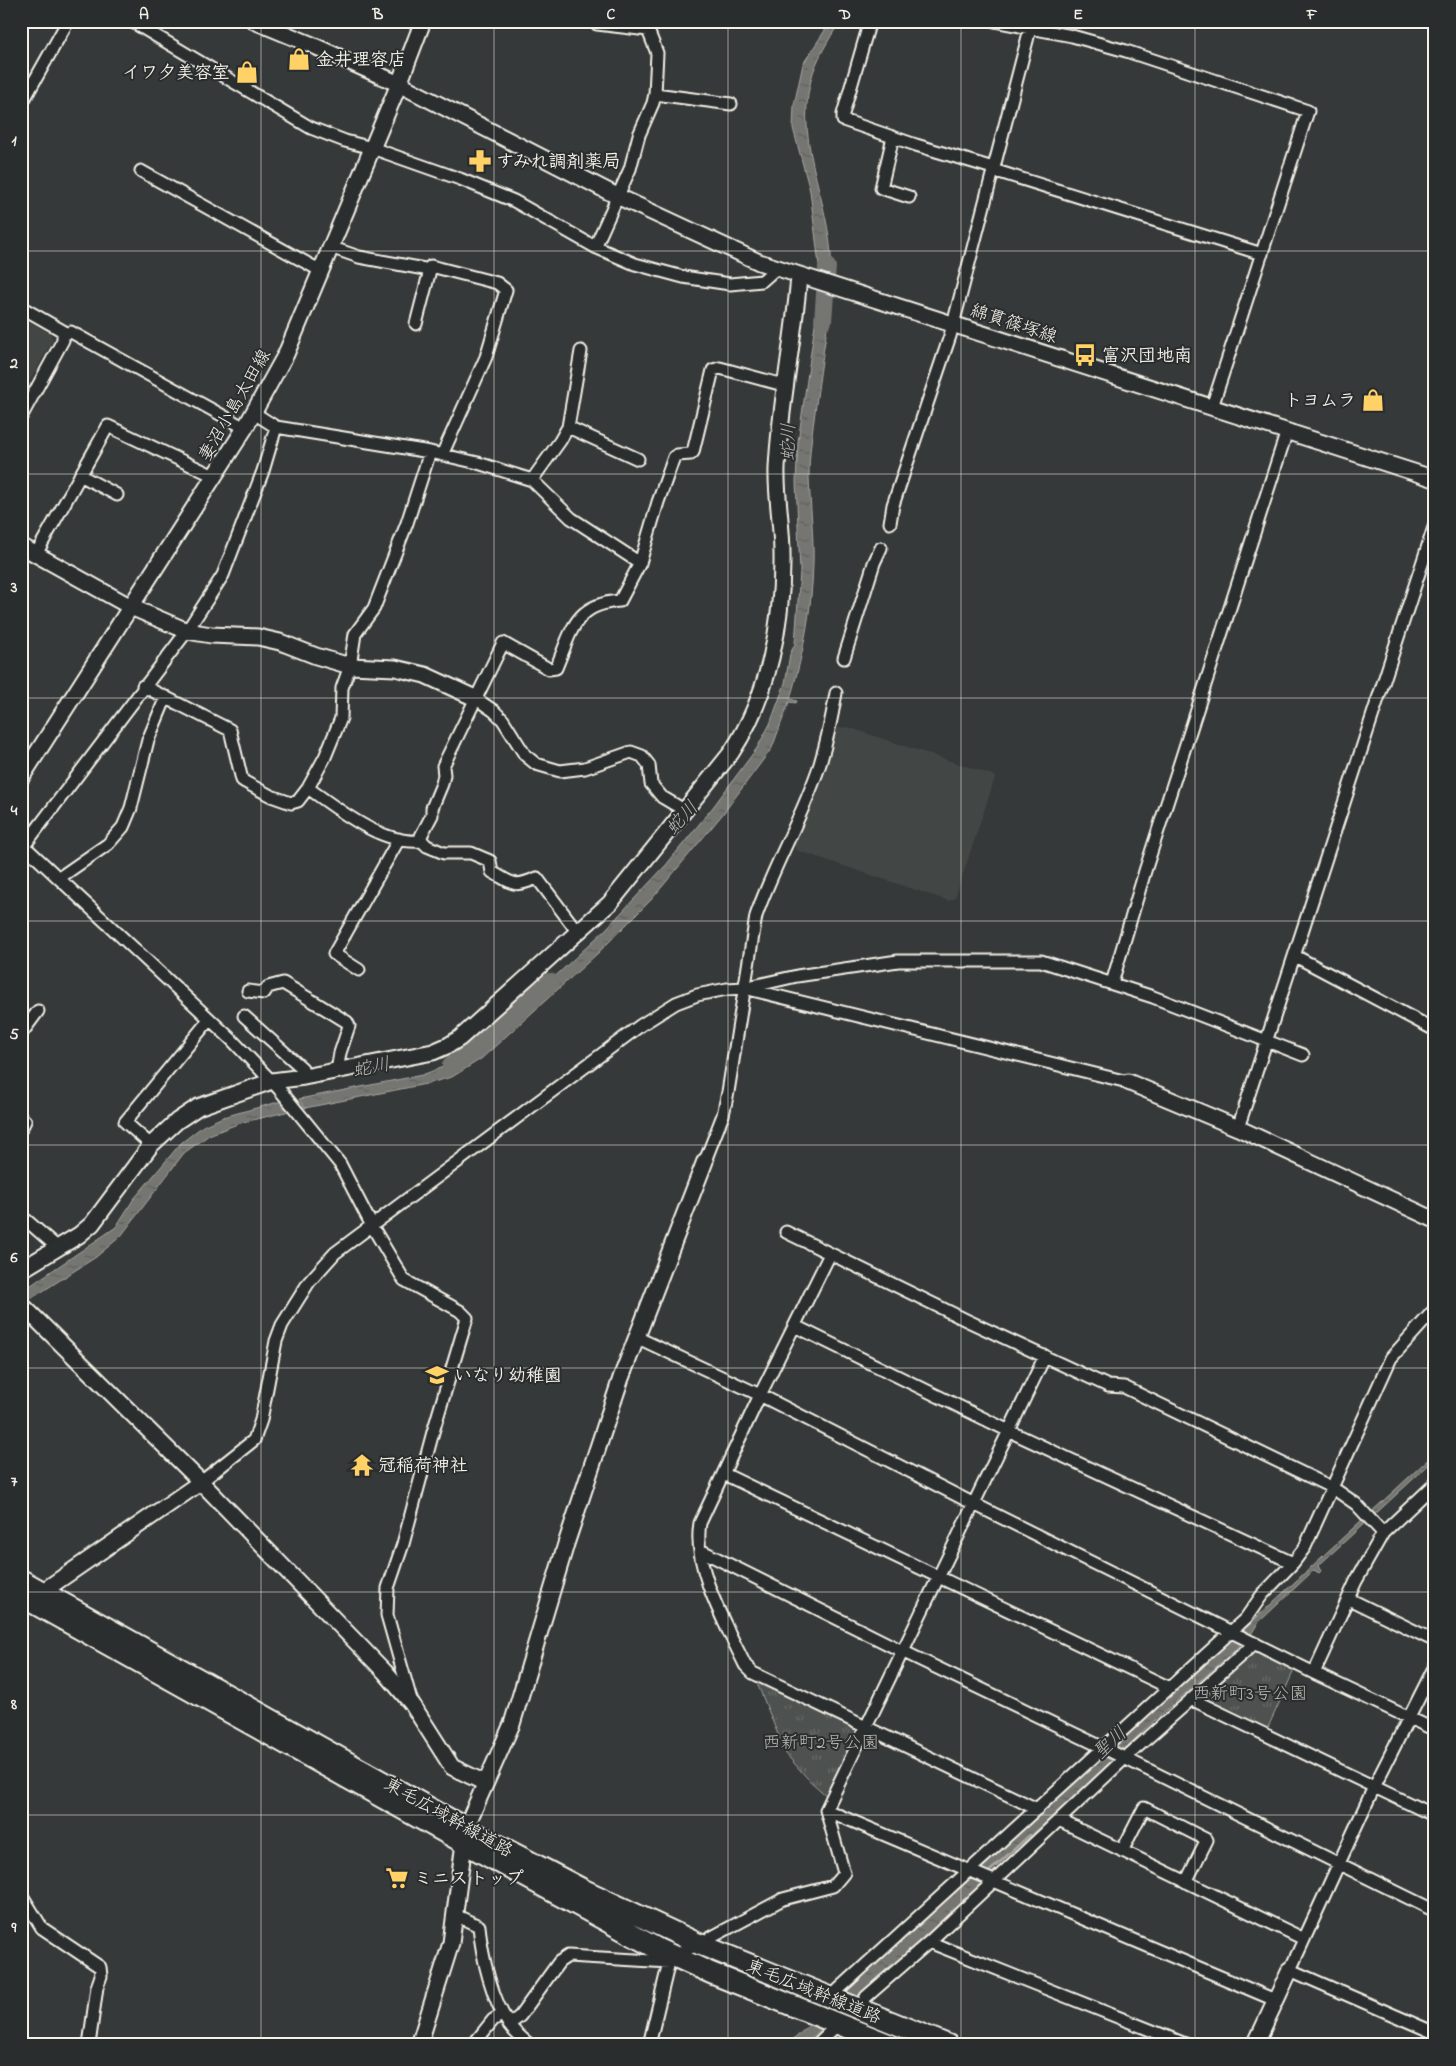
<svg xmlns="http://www.w3.org/2000/svg" width="1456" height="2066" viewBox="0 0 1456 2066" font-family="'Indie Flower','Klee One',sans-serif">
  <style>
    .built { fill: #434645 }
    .grass { fill: url(#grass-tufts); stroke: #a1a19c }
    .water { fill: url(#water-ripples); stroke: #a8a7a1 }
    .lines { fill: none; stroke-linecap: round; stroke-linejoin: round }
    .stream { stroke: #a8a7a1; stroke-width: 3 }
    .river { stroke: #757572; stroke-width: 18 }
    .street-casing { stroke: #f4f1e8; stroke-width: 15 }
    .secondary-casing { stroke: #f4f1e8; stroke-width: 19 }
    .highway-casing { stroke: #f4f1e8; stroke-width: 24 }
    .street { stroke: #2a2d2e; stroke-width: 11 }
    .secondary { stroke: #2a2d2e; stroke-width: 15 }
    .highway { stroke: #2a2d2e; stroke-width: 20 }
    .grid { fill: none; stroke: #f4f1e8; stroke-width: 1; stroke-opacity: 0.55 }
    .labels { text-anchor: middle; stroke-width: 4; stroke-linejoin: round; paint-order: stroke }
    .poi-label { font-size: 18px; font-weight: bold; fill: #f4f1e8; stroke: #2a2d2e; text-anchor: start }
    .street-label { font-size: 18px; fill: #f4f1e8; stroke: #2a2d2e }
    .park-label { font-size: 18px; fill: #bab9b2; stroke: #2a2d2e }
    .water-label { font-size: 19px; font-style: italic; fill: #b4b3ad; stroke: #2a2d2e }
    .neatline { fill: none; stroke: #f4f1e8; stroke-width: 2 }
    .grid-label { font-size: 16px; text-anchor: middle; font-weight: bold; fill: #f4f1e8 }
  </style>
  <defs>
    <pattern id="grass-tufts" width="24" height="20" patternUnits="userSpaceOnUse" patternTransform="scale(1.25)"><rect width="24" height="20" fill="#4e514f"/><path d="M3 7l-1-3M5 7V3M7 7l1-3M15 17l-1-3M17 17v-4M19 17l1-3" fill="none" stroke="#686a68"/></pattern>
    <pattern id="water-ripples" width="26" height="14" patternUnits="userSpaceOnUse" patternTransform="scale(1.25)"><rect width="26" height="14" fill="#757572"/><path d="M2 4q2-2 4 0t4 0M15 11q2-2 4 0t4 0" fill="none" stroke="#5f5e5c"/></pattern>
  </defs>
  <rect width="100%" height="100%" fill="#363939"/>
  <filter id="ink" filterUnits="userSpaceOnUse"><feTurbulence type="fractalNoise" baseFrequency=".02" numOctaves="2"/><feDisplacementMap in="SourceGraphic" scale="10" xChannelSelector="R" yChannelSelector="G"/><feConvolveMatrix kernelMatrix="1 2 1 2 8 2 1 2 1" color-interpolation-filters="sRGB"/></filter>
  <g filter="url(#ink)">
    <path class="built" d="M21 317 50 333 53 340 21 396Z
      M847 727 993 775 995 778 955 898 949 901 796 850 794 844 823 780 838 728Z"/>
    <path class="grass" d="M1254 1648 1295 1668 1265 1734 1194 1701Z
      M753 1673 866 1726 831 1800 809 1780 786 1754Z"/>
    <path class="water" d="M831 21H840C829 40 816 59 811 80 793 147 836 210 831 277L820 274 810 191 793 128 794 105 803 64Z
      M819 296 832 299C825 337 820 374 815 412 812 433 809 455 809 477 810 506 814 535 813 564 812 610 803 655 790 699L797 701 796 703 789 702 772 748 722 815 651 900 598 953 481 1059 452 1077 426 1084 305 1108 299 1099 422 1075 456 1062 503 1025 606 929 666 865 713 807 757 748 770 724 785 683 790 654 795 644 800 571 796 482 798 442Z
      M282 1101 290 1111 240 1123 209 1135 184 1153 121 1236 96 1257 26 1302 21 1296V1292L116 1227 133 1200 181 1143 203 1126 223 1117Z
      M1435 1453V1459L1372 1517 1369 1514Z
      M1364 1518 1367 1521 1318 1566 1321 1571 1319 1573 1314 1570 1258 1623 1250 1636 1236 1629 1256 1618Z
      M1228 1637 1242 1644 1146 1728 1122 1752 1110 1746Z
      M1102 1756 1115 1762 988 1873 977 1868Z
      M969 1877 983 1883 857 1997 846 1991Z
      M810 2024 821 2029 803 2045H788Z"/>
    <g class="lines">
      <path class="stream" d="M988 1873 1030 1835"/>
      <path class="river" d="M823 321 827 267
        M451 1065 459 1061 550 982"/>
      <defs>
        <path id="street" d="M131 21 311 128 345 141 372 148 460 179 514 201 595 247 635 264 683 277 730 284 762 281 771 273 774 268
          M870 21 843 114V120L916 145 993 168
          M994 21 1072 36 1126 51 1308 111 1212 407
          M655 94 731 104
          M21 105 68 21
          M893 137 881 188 909 197
          M993 170 1262 254
          M141 171 321 271
          M330 247 359 257 430 270 431 266 497 283 506 290 486 357 442 455
          M595 247 630 169 639 135 653 103 655 94 657 53 648 30 597 24
          M21 307 63 331V340L21 417
          M416 324 430 270
          M64 334 71 332 245 428
          M254 413 276 427 430 452 478 463 532 480 571 518 640 563
          M568 427 638 459
          M80 475 117 495
          M532 480 560 441 568 427 581 351
          M890 523 893 505 950 336 1030 29
          M36 554 108 426 214 476
          M844 658 874 563 881 548
          M143 686 230 730 242 780 245 782 271 796 291 803 298 801 308 788 325 757 341 718 342 688 350 666 355 634 374 608 407 523 430 452
          M475 698 494 711 503 720 525 755 536 764 560 771 585 768 631 752 642 756 649 765 651 784 662 797 684 810
          M308 788C339 810 382 845 422 841
          M21 843 232 1040 279 1089 340 1164 372 1226 404 1280 460 1311 467 1318 433 1432 403 1544 388 1588 387 1615 411 1700
          M24 846 187 631 223 575 263 471 276 427
          M59 878 108 844 123 827 131 808 148 740 166 697
          M577 931 537 878C513 888 514 884 492 872L490 861 471 853H444L427 846 422 841 421 836 432 815V808L442 784 444 775 443 766 503 643 549 669 556 668C572 631 574 604 620 601L640 563 658 502 674 457 677 455 691 454 693 452 713 370 720 368 787 386
          M1295 956 1435 1030
          M359 970 334 954 399 839
          M1112 983 1145 871 1287 431
          M748 989 1128 1082
          M248 991 264 993 268 987 283 983 347 1022 349 1026 340 1053 338 1065 342 1070
          M244 1016 302 1068 304 1077
          M21 1034 38 1011
          M21 1117 25 1121 21 1129
          M1238 1128 1435 524
          M151 1145 125 1122 209 1020
          M705 1161 723 1115 728 1092 756 916C774 864 803 816 820 764 827 741 832 717 836 693
          M26 1220 58 1248
          M786 1232 966 1320 1108 1386 1124 1387 1333 1488 1356 1504 1383 1533
          M830 1254 760 1395 700 1523C692 1567 726 1625 745 1665L753 1673 1037 1809
          M795 1326 1009 1431 1293 1563
          M636 1337 760 1395 974 1504 1314 1673 1435 1730
          M724 1474 1170 1688
          M201 1482 254 1440 261 1420 276 1341 282 1325 309 1282 335 1253 641 1025 676 1003 697 995 727 989 744 988 797 976 898 961H1041L1153 997 1303 1055
          M700 1550 902 1651 1106 1749 1435 1911
          M1349 1599 1435 1641
          M1435 1666 1374 1787 1290 1970 1435 2033
          M1314 1673 1356 1581 1383 1533 1435 1484
          M1191 1699 1435 1816
          M826 1810 1275 2000
          M1059 1820 1304 1939
          M1122 1851 1144 1808 1207 1840 1186 1882
          M21 1894 42 1928 100 1967 101 1976 97 1987 89 2045
          M455 1915 479 1926C482 1958 492 2000 510 2026 515 2033 523 2039 530 2045
          M929 1942 1188 2045
          M833 1999 838 1990 1246 1618 1262 1595 1293 1563 1305 1547 1391 1358 1435 1309
          M860 2010 866 1997 929 1942 1125 1758 1255 1643
          M509 2025 520 2016 559 1962 568 1956 669 1962
          M473 2045 493 2020 503 2014
          M649 2045 669 1962 673 1956 699 1944 783 1899 833 1886 844 1873 826 1810 1045 1356
          M816 2045 832 2030 837 2023"/>
        <path id="secondary" d="M254 21 310 44 399 84 617 196 759 262 1435 479
          M21 546 131 607 187 631 211 635 258 637 280 642 316 656 350 666 395 668 425 675 475 698
          M21 778 245 428 286 354 399 84 423 21
          M1128 1082 1238 1128 1435 1220
          M21 1270 79 1235 92 1224 151 1145 177 1121 198 1107 272 1081 304 1077 433 1052 449 1045 460 1038 610 903 731 753C769 696 783 622 782 554 782 525 776 496 777 468 780 404 794 340 799 276
          M21 1304 201 1482 385 1672 412 1704 452 1767 485 1783
          M36 1596 201 1482
          M419 2045 451 1943 464 1843 471 1816 512 1724 566 1544 621 1378 705 1161
          M1255 2045 1290 1970"/>
        <path id="highway" d="M21 1580 467 1829 582 1889 699 1944 948 2045
          M21 1596 464 1843 658 1949 711 1973 891 2045"/>
      </defs>
      <use href="#street" class="street-casing"/>
      <use href="#secondary" class="secondary-casing"/>
      <use href="#highway" class="highway-casing"/>
      <use href="#street" class="street"/>
      <use href="#secondary" class="secondary"/>
      <use href="#highway" class="highway"/>
    </g>
  </g>
  <path class="grid" d="M261 21V2045M494 21V2045M728 21V2045M961 21V2045M1195 21V2045M21 251H1435M21 474H1435M21 698H1435M21 921H1435M21 1145H1435M21 1368H1435M21 1592H1435M21 1815H1435"/>
  <defs>
    <symbol id="shop-bare" viewBox="-9 -9 18 18"><path d="M-5-2.5h2.3a2.7 3.5 0 0 1 5.4 0H5L5.5 6h-11ZM-1.5-2.5h3a1.5 2.3 0 0 0-3 0Z" fill="#ffd166" stroke="#2a2d2e" stroke-width="2.5" paint-order="stroke"/></symbol>
    <symbol id="pharmacy-bare" viewBox="-9 -9 18 18"><path d="M-2-6h4v4h4v4h-4v4h-4v-4h-4v-4h4Z" fill="#ffd166" stroke="#2a2d2e" stroke-width="2.5" paint-order="stroke"/></symbol>
    <symbol id="bus-bare" viewBox="-9 -9 18 18"><path d="M-5-6H5V4H4V6H2V4H-2V6H-4V4H-5ZM-3.5-4V0h7V-4ZM-3.5 1.2v1.5H-2V1.2ZM2 1.2v1.5H3.5V1.2Z" fill="#ffd166" stroke="#2a2d2e" stroke-width="2.5" paint-order="stroke"/></symbol>
    <symbol id="school-bare" viewBox="-9 -9 18 18"><path d="M0-5L7-2L0 1L-7-2ZM-4 1L0 2.5L4 1V4Q0 6-4 4Z" fill="#ffd166" stroke="#2a2d2e" stroke-width="2.5" paint-order="stroke"/></symbol>
    <symbol id="temple-bare" viewBox="-9 -9 18 18"><path d="M0-6L5-2H3V0L6.5 2.5H4V6H1.5V3h-3V6H-4V2.5H-6.5L-3 0V-2H-5Z" fill="#ffd166" stroke="#2a2d2e" stroke-width="2.5" paint-order="stroke"/></symbol>
    <symbol id="supermarket-bare" viewBox="-9 -9 18 18"><path d="M-6-5.5h2.5l.6 2H6L4.5 2H-2.5L-4.4-4H-6ZM-1.5 3.2a1.3 1.3 0 1 0 .1 0ZM3 3.2a1.3 1.3 0 1 0 .1 0Z" fill="#ffd166" stroke="#2a2d2e" stroke-width="2.5" paint-order="stroke"/></symbol>
  </defs>
  <g fill-rule="evenodd">
    <use href="#shop-bare" x="283" y="43" width="32" height="32"/>
    <use href="#shop-bare" x="231" y="56" width="32" height="32"/>
    <use href="#pharmacy-bare" x="464" y="145" width="32" height="32"/>
    <use href="#bus-bare" x="1069" y="339" width="32" height="32"/>
    <use href="#shop-bare" x="1357" y="384" width="32" height="32"/>
    <use href="#school-bare" x="421" y="1359" width="32" height="32"/>
    <use href="#temple-bare" x="346" y="1449" width="32" height="32"/>
    <use href="#supermarket-bare" x="381" y="1862" width="32" height="32"/>
  </g>
  <g class="labels">
    <g class="poi-label">
      <text x="316" y="65">金井理容店</text>
      <text x="230" y="78" text-anchor="end">イワ夕美容室</text>
      <text x="496" y="167">すみれ調剤薬局</text>
      <text x="1102" y="361">富沢団地南</text>
      <text x="1356" y="406" text-anchor="end">トヨムラ</text>
      <text x="454" y="1381">いなり幼稚園</text>
      <text x="378" y="1471">冠稲荷神社</text>
      <text x="414" y="1884">ミニストップ</text>
    </g>
    <g class="street-label">
      <text transform="translate(1014 323) rotate(18)" y="6">綿貫篠塚線</text>
      <text transform="translate(234 405) rotate(-60)" y="6">妻沼小島太田線</text>
      <text transform="translate(449 1817) rotate(29)" y="6">東毛広域幹線道路</text>
      <text transform="translate(814 1991) rotate(22)" y="6">東毛広域幹線道路</text>
    </g>
    <g class="park-label">
      <text x="1250" y="1699">西新町3号公園</text>
      <text x="821" y="1748">西新町2号公園</text>
    </g>
    <g class="water-label">
      <text transform="translate(787 442) rotate(-89)" y="7">蛇川</text>
      <text transform="translate(681 817) rotate(-48)" y="7">蛇川</text>
      <text transform="translate(371 1066) rotate(-11)" y="7">蛇川</text>
      <text transform="translate(1109 1742) rotate(-43)" y="7">聖川</text>
    </g>
  </g>
  <rect width="1456" height="2066" fill="none" stroke="#2a2d2e" stroke-width="55"/>
  <rect x="28" y="28" width="1400" height="2010" class="neatline"/>
  <g class="grid-label">
    <text x="144" y="19">A</text>
    <text x="378" y="19">B</text>
    <text x="611" y="19">C</text>
    <text x="845" y="19">D</text>
    <text x="1078" y="19">E</text>
    <text x="1312" y="19">F</text>
    <text x="14" y="145">1</text>
    <text x="14" y="368">2</text>
    <text x="14" y="592">3</text>
    <text x="14" y="815">4</text>
    <text x="14" y="1039">5</text>
    <text x="14" y="1262">6</text>
    <text x="14" y="1486">7</text>
    <text x="14" y="1709">8</text>
    <text x="14" y="1932">9</text>
  </g>
</svg>
